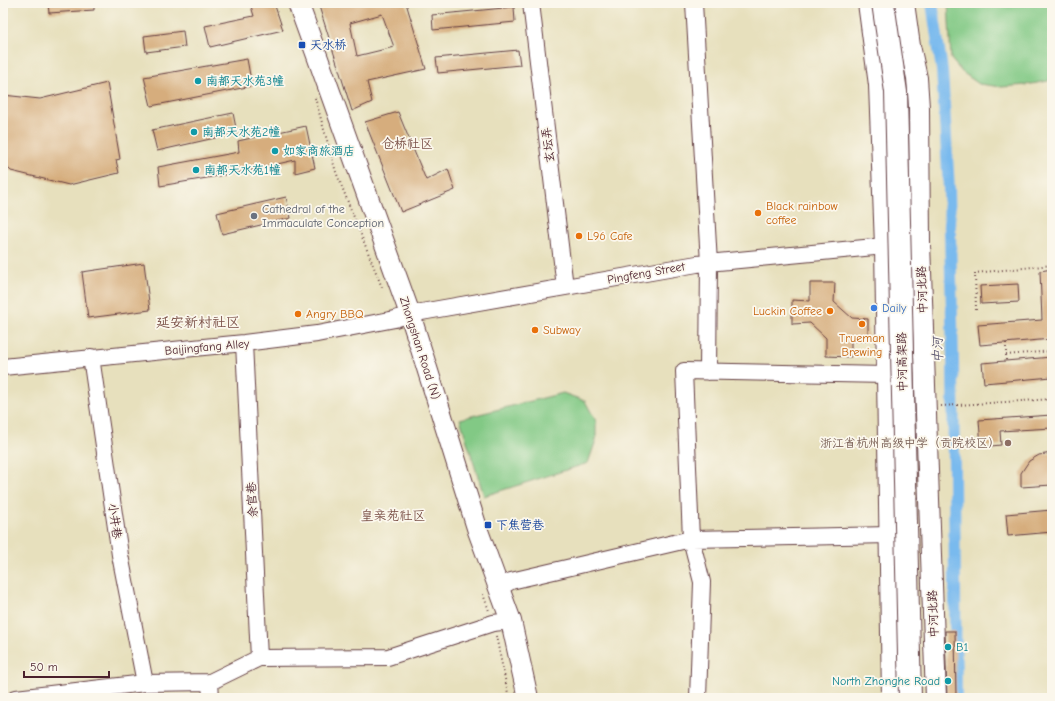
<svg xmlns="http://www.w3.org/2000/svg" width="1055" height="701" viewBox="0 0 1055 701" font-family="'Comic Neue','LXGW WenKai TC',sans-serif">
  <style>
    .green { fill: #82c985; stroke: #667458 }
    .lines { fill: none; stroke-linecap: round; stroke-linejoin: round }
    .canal { stroke: #79baee; stroke-width: 12 }
    .building { fill: #d6ad7d; fill-rule: evenodd }
    .minor-casing { stroke: #623c41; stroke-width: 18 }
    .major-casing { stroke: #623c41; stroke-width: 22 }
    .path { stroke: #623c41; stroke-width: 2; stroke-dasharray: 1 3; stroke-linecap: butt }
    .minor { stroke: #fff; stroke-width: 16 }
    .major { stroke: #fff; stroke-width: 20 }
    .highway-bridge-casing { stroke: #623c41; stroke-width: 24; stroke-linecap: butt }
    .highway-bridge { stroke: #fff; stroke-width: 22 }
    .transit-dot { fill: #1a4fb4; stroke: #fbf7ec; stroke-width: 1.5 }
    .culture-dot { fill: #0f9aa8; stroke: #fbf7ec; stroke-width: 1.5 }
    .food-dot { fill: #e8710a; stroke: #fbf7ec; stroke-width: 1.5 }
    .worship-dot { fill: #6b7280; stroke: #fbf7ec; stroke-width: 1.5 }
    .shop-dot { fill: #3f7fe0; stroke: #fbf7ec; stroke-width: 1.5 }
    .education-dot { fill: #8d6e63; stroke: #fbf7ec; stroke-width: 1.5 }
    .labels { text-anchor: middle; stroke-width: 3.5; stroke-linejoin: round; paint-order: stroke }
    .transit-label { font-size: 12px; fill: #164399; stroke: #fbf7ec; text-anchor: start }
    .culture-label { font-size: 12px; fill: #0d838f; stroke: #fbf7ec; text-anchor: start }
    .street-label { font-size: 12px; fill: #4a1f2b; stroke: #fbf7ec }
    .food-label { font-size: 12px; fill: #c56008; stroke: #fbf7ec; text-anchor: start }
    .worship-label { font-size: 12px; fill: #5b616d; stroke: #fbf7ec; text-anchor: start }
    .shop-label { font-size: 12px; fill: #366cbe; stroke: #fbf7ec; text-anchor: start }
    .education-label { font-size: 12px; fill: #785e54; stroke: #fbf7ec; text-anchor: end }
    .neighbourhood-label { font-size: 13px; fill: #7b5148; stroke: #fbf7ec }
    .water-label { font-size: 13px; font-style: italic; fill: #5a556f; stroke: #fbf7ec }
    .quarter-label { font-size: 14px; fill: #7b5148; stroke: #fbf7ec }
  </style>
  <rect width="100%" height="100%" fill="#fbf7ec"/>
  <filter id="ink" filterUnits="userSpaceOnUse"><feTurbulence type="fractalNoise" baseFrequency=".025" numOctaves="2"/><feDisplacementMap in="SourceGraphic" scale="8" xChannelSelector="R" yChannelSelector="G"/><feConvolveMatrix kernelMatrix="1 2 1 2 8 2 1 2 1" color-interpolation-filters="sRGB"/></filter>
  <filter id="wash" filterUnits="userSpaceOnUse"><feTurbulence type="fractalNoise" baseFrequency=".012" numOctaves="4" result="noise"/><feDisplacementMap in="SourceGraphic" scale="16" xChannelSelector="R" yChannelSelector="G"/><feGaussianBlur stdDeviation="0.9" result="paint"/><feColorMatrix in="noise" values="0 0 0 0 0 0 0 0 0 0 0 0 0 0 0 0 0 1.4 0 .05"/><feComposite in="paint" operator="in"/></filter>
  <g filter="url(#wash)">
    <rect width="100%" height="100%" fill="#e7e0bd"/>
    <path class="green" d="M948 3H1052V78L1048 81 1026 85 1002 87 979 84 962 72 951 59Z
      M563 393 585 401 596 421V440L588 463 484 496 460 419Z"/>
    <g class="lines">
      <path class="canal" d="M932 3 942 70 949 189 953 361 956 698"/>
    </g>
    <g id="blocks">
      <path class="building" d="M48 3H94V10L49 13Z
        M250 3H274L283 30 210 47 205 26 254 16Z
        M318 3H406L426 69 367 82 372 102 352 111ZM382 14 394 47 357 56 350 23Z
        M514 7 515 22 433 30 432 15Z
        M183 31 185 47 146 52 144 36Z
        M518 50 520 65 438 73 436 58Z
        M247 59 252 86 151 106 144 77Z
        M107 83 120 159 116 160 119 173 69 185 11 171 3 163V95L40 99Z
        M398 112 426 180 448 169 455 190 401 212 365 122Z
        M233 113 237 133 157 151 152 130Z
        M306 126 315 168 295 173V160L242 172 160 186 158 167 239 152 238 141Z
        M286 197 291 218 222 234 217 213Z
        M144 263 150 310 88 318 82 272Z
        M1052 269V339L980 345 978 325 1042 320 1040 271Z
        M810 283H835L834 302 852 318 868 319V341H851V357L826 356V338L810 323 792 324V300L810 301Z
        M1018 284 1019 302 981 304 980 286Z
        M1052 357V377L984 383 982 363Z
        M1052 415V428L1000 431 1001 445 981 447 979 420Z
        M1052 453V485L1021 487V473L1029 461 1039 455Z
        M1052 510V532L1008 536 1006 514Z
        M945 631H955L956 698H947Z"/>
    </g>
  </g>
  <g filter="url(#ink)">
    <use href="#blocks" fill-opacity="0" stroke="#623c41" stroke-width="1"/>
    <g class="lines">
      <defs>
        <path id="minor" d="M531 3 565 287
          M694 3 709 263 708 372
          M244 343 259 658
          M91 357 120 555 145 683
          M3 367 244 343 317 334 395 319 410 314 697 264 885 246
          M499 588 511 581 691 539 890 535
          M210 682 211 698
          M16 698 145 683 210 682 259 658 388 657 493 623 511 621
          M698 698 702 582 691 539 684 371 887 375"/>
        <path id="major" d="M298 3 410 314 478 531 511 621 528 698
          M868 3 879 85 885 246 892 698
          M904 3 910 46 917 78 919 108 920 243 936 698"/>
      </defs>
      <use href="#minor" class="minor-casing"/>
      <use href="#major" class="major-casing"/>
      <path class="path" d="M315 98 336 172 383 290
        M976 310 975 273 1052 265
        M1006 343V361
        M1006 355 1052 351
        M941 406 1052 399
        M483 594 489 611
        M496 636 509 698"/>
      <use href="#minor" class="minor"/>
      <use href="#major" class="major"/>
      <defs>
        <path id="highway-bridge" d="M883 3 896 92 910 698"/>
      </defs>
      <use href="#highway-bridge" class="highway-bridge-casing"/>
      <use href="#highway-bridge" class="highway-bridge"/>
    </g>
  </g>
  <g class="transit-dot">
    <rect x="298" y="41" width="8" height="8" rx="2"/>
    <rect x="484" y="521" width="8" height="8" rx="2"/>
  </g>
  <g class="culture-dot">
    <circle cx="198" cy="81" r="4"/>
    <circle cx="194" cy="132" r="4"/>
    <circle cx="275" cy="151" r="4"/>
    <circle cx="196" cy="170" r="4"/>
    <circle cx="948" cy="647" r="4"/>
    <circle cx="948" cy="681" r="4"/>
  </g>
  <g class="food-dot">
    <circle cx="758" cy="213" r="4"/>
    <circle cx="579" cy="236" r="4"/>
    <circle cx="830" cy="311" r="4"/>
    <circle cx="298" cy="314" r="4"/>
    <circle cx="862" cy="324" r="4"/>
    <circle cx="535" cy="330" r="4"/>
  </g>
  <circle class="worship-dot" cx="254" cy="216" r="4"/>
  <circle class="shop-dot" cx="874" cy="308" r="4"/>
  <circle class="education-dot" cx="1008" cy="443" r="4"/>
  <g class="labels">
    <g class="transit-label">
      <text x="310" y="49">天水桥</text>
      <text x="496" y="529">下焦营巷</text>
    </g>
    <g class="culture-label">
      <text x="206" y="85">南都天水苑3幢</text>
      <text x="202" y="136">南都天水苑2幢</text>
      <text x="283" y="155">如家商旅酒店</text>
      <text x="204" y="174">南都天水苑1幢</text>
      <text x="956" y="651">B1</text>
      <text x="940" y="685" text-anchor="end">North Zhonghe Road</text>
    </g>
    <g class="street-label">
      <text transform="translate(548 145) rotate(-97)" y="4">玄坛弄</text>
      <text transform="translate(646 273) rotate(-10)" y="4">Pingfeng Street</text>
      <text transform="translate(922 290) rotate(-92)" y="4">中河北路</text>
      <text transform="translate(207 347) rotate(-5)" y="4">Baijingfang Alley</text>
      <text transform="translate(420 348) rotate(72)" y="4">Zhongshan Road (N)</text>
      <text transform="translate(902 362) rotate(-91)" y="4">中河高架路</text>
      <text transform="translate(252 500) rotate(-93)" y="4">余官巷</text>
      <text transform="translate(115 521) rotate(82)" y="4">小井巷</text>
      <text transform="translate(933 614) rotate(-92)" y="4">中河北路</text>
    </g>
    <g class="food-label">
      <text x="766" y="210">Black rainbow<tspan x="766" dy="14">coffee</tspan></text>
      <text x="587" y="240">L96 Cafe</text>
      <text x="822" y="315" text-anchor="end">Luckin Coffee</text>
      <text x="306" y="318">Angry BBQ</text>
      <text x="543" y="334">Subway</text>
      <text x="862" y="342" text-anchor="middle">Trueman<tspan x="862" dy="14">Brewing</tspan></text>
    </g>
    <g class="worship-label">
      <text x="262" y="213">Cathedral of the<tspan x="262" dy="14">Immaculate Conception</tspan></text>
    </g>
    <g class="shop-label">
      <text x="882" y="312">Daily</text>
    </g>
    <g class="education-label">
      <text x="1000" y="447">浙江省杭州高级中学（贡院校区）</text>
    </g>
    <g class="neighbourhood-label">
      <text x="407" y="148">仓桥社区</text>
      <text x="393" y="520">皇亲苑社区</text>
    </g>
    <g class="water-label">
      <text transform="translate(937 350) rotate(-91)" y="5">中河</text>
    </g>
    <g class="quarter-label">
      <text x="198" y="327">延安新村社区</text>
    </g>
  </g>
  <rect width="1055" height="701" fill="none" stroke="#fbf7ec" stroke-width="16"/>
  <path d="M24 671v6h85v-6" fill="none" stroke="#4a1f2b" stroke-width="2"/>
  <text x="30" y="671" font-size="12" fill="#4a1f2b" stroke="#fbf7ec" stroke-width="3" paint-order="stroke">50 m</text>
</svg>
